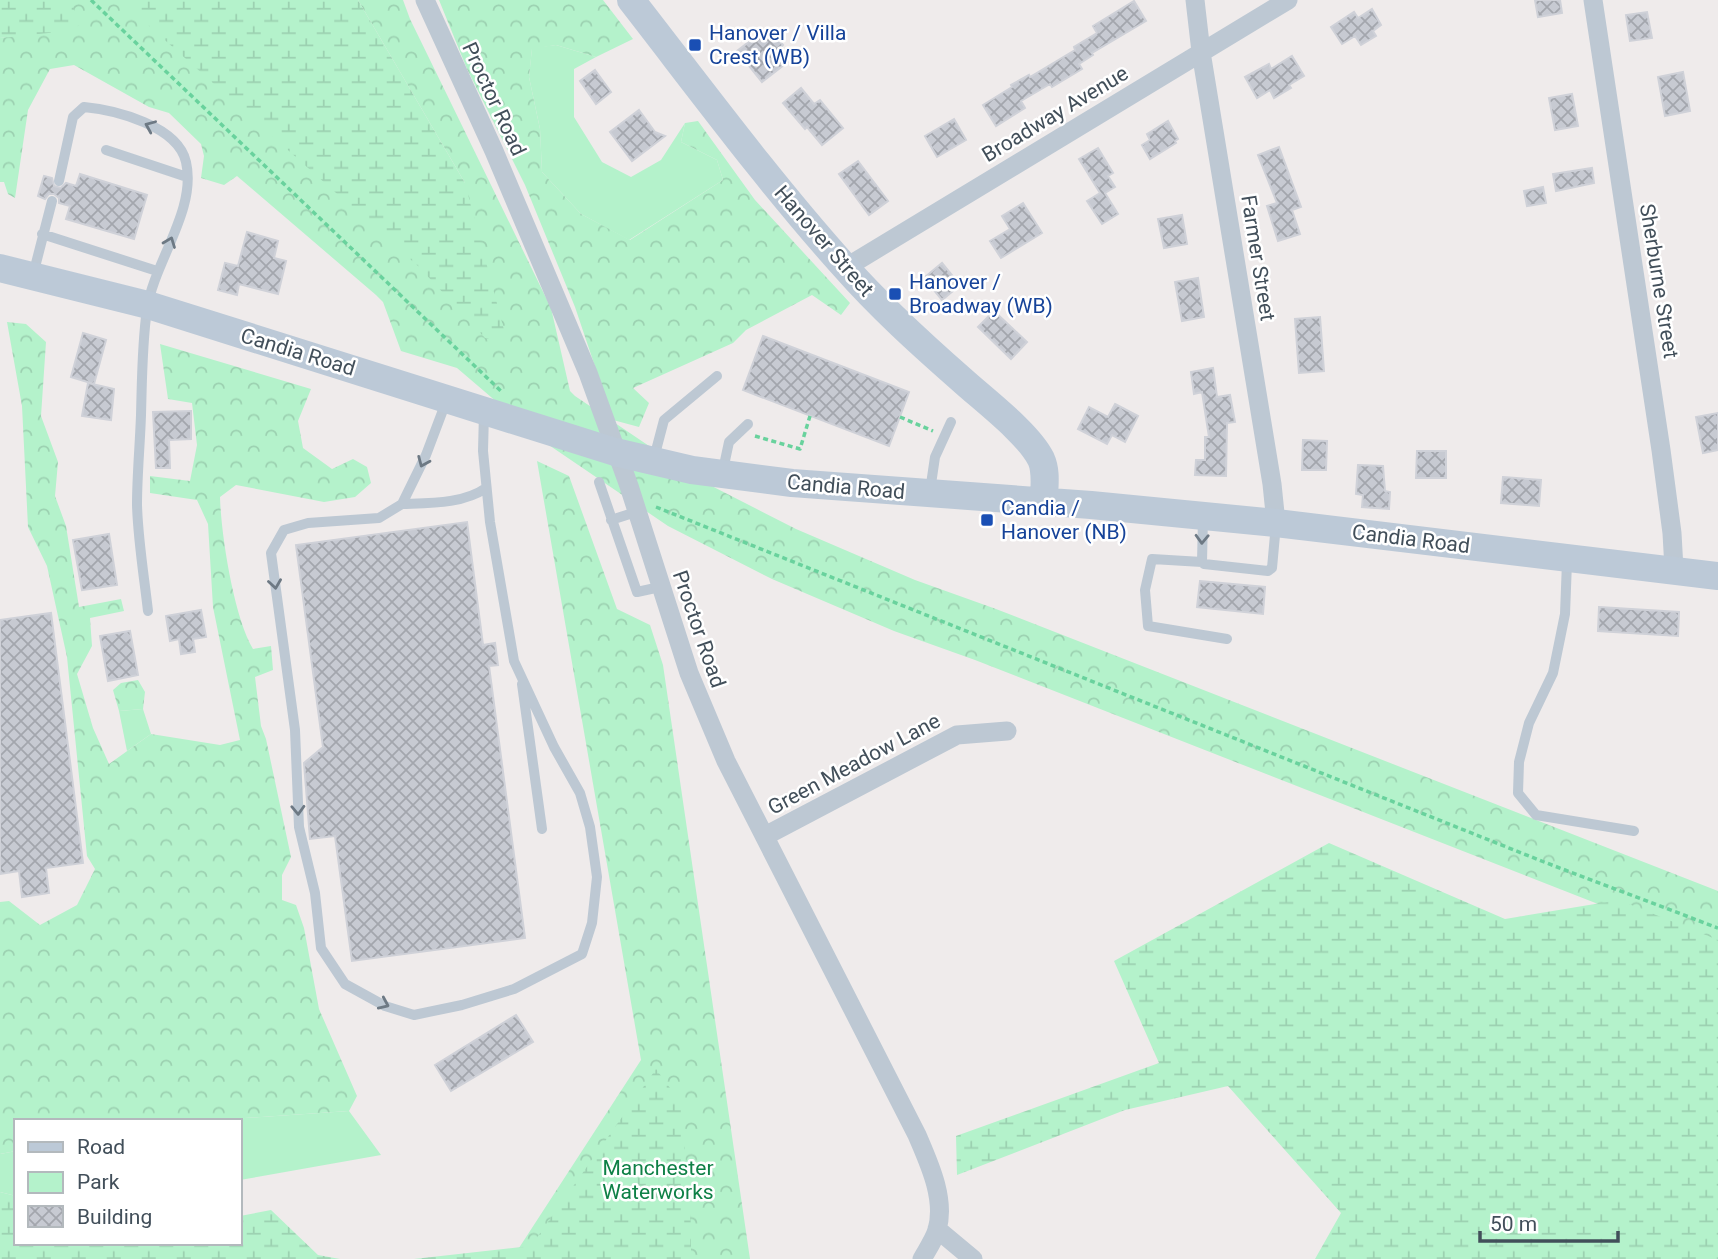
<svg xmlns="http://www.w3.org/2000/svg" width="1718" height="1259" viewBox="0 0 1718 1259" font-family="Roboto,sans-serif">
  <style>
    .green { fill: #b4f2cb }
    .forest { fill: url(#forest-crowns) }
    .wetland { fill: url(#wetland-marsh) }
    .building { fill: url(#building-cross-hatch); stroke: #cfd1d8; stroke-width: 2 }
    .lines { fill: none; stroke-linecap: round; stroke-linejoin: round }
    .path { stroke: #69d29d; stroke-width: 3.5; stroke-dasharray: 5 3.5; stroke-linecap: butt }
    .lane { stroke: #bdc8d3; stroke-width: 10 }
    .street { stroke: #bdc8d3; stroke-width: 19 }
    .secondary { stroke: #bcc9d7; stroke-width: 28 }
    .oneway { stroke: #6d7984 }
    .transit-dot { fill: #1a4fb4; stroke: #fff; stroke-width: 2.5 }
    .labels { text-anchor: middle; stroke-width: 5; stroke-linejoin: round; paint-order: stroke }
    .transit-label { font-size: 21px; fill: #164399; stroke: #fff; text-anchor: start }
    .street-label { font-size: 21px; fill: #424f5a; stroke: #fff }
    .park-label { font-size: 21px; fill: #0e8046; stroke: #fff }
  </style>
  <defs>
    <pattern id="forest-crowns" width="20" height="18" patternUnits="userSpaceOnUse" patternTransform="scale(1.75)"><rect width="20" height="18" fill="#b4f2cb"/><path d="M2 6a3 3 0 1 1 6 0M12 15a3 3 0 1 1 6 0" fill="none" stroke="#9cd1b1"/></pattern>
    <pattern id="wetland-marsh" width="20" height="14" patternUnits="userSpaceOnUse" patternTransform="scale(1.75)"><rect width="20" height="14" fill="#b4f2cb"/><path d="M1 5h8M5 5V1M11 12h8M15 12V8" fill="none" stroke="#9cd1b1"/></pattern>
    <pattern id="building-cross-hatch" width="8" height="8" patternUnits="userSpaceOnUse" patternTransform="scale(1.75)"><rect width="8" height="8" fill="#c7cad2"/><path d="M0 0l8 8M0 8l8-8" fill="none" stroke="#a3a6ad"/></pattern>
  </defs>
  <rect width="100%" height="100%" fill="#efebeb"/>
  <path class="green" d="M556 45 596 57 574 69V117L602 162 631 177 661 160 685 123 681 142 717 160 723 180 629 240 581 214 542 172 540 129 529 77 532 48Z
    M143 709 151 734 127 751 119 711Z
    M349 1111 381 1155 240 1180V1121H200Z
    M16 1151V1196L0 1192V1154Z"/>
  <path class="forest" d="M57 0H134L465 183 358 0H403L410 19 551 308 570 391 575 396 698 479 796 529 915 580 996 609 1718 891V951L975 660 894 631 772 579 668 526 540 439 457 368 401 351 383 302 376 295 237 176 224 185 201 178 204 156 201 144 169 113 149 107 74 65 50 69 28 110 15 198 8 194 4 182H0V38L32 33Z
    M439 0H603L633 39 596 57 556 45 532 49 529 77 540 129 542 172 581 214 630 240 723 180 717 160 681 142 685 123 698 121 755 200 850 303 841 315 812 295 746 330 733 343 633 388 649 403 639 427 613 420 575 307 525 185 467 69Z
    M7 322 26 324 46 342 41 416 58 462 55 496 66 526 79 607 121 599 124 611 90 618 92 646 77 674 93 728 109 764 151 734 220 745 240 740 213 607 208 524 197 500 150 493V476L190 481 197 445 192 403 168 399 160 344 311 389 298 421 303 448 332 469 353 459 367 467 371 483 355 497 324 502 236 485 220 497C221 535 234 617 253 649L271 646 273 670 255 677 261 726 266 739 291 857 282 875V900L296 905 304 928 319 1009 357 1096 349 1111 200 1121H16V1151L0 1154V902L9 901 40 925 77 905 95 869 87 856 67 657 47 566 28 527 22 406Z
    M537 461 569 476 617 609 650 625 663 665 750 1259H487L517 1251 641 1060Z
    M138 680 145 692 143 709 119 711 113 690 121 683Z"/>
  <path class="wetland" d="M0 0H67L72 5 80 25 68 31 0 38Z
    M120 0H358L465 183 508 345 485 338 419 267Z
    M1329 843 1505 919 1619 900 1718 940V1259H1315L1341 1213 1228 1086 1125 1110 957 1175 956 1136 1159 1063 1114 961Z
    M656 1069 681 1103 691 1226V1259H414L531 1246Z
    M0 1192 16 1196V1243H240V1216L271 1210 318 1255 340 1259H0Z"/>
  <path class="building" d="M1535 0H1560L1562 13 1538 17Z
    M1134 1 1146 21 1092 53 1093 55 1079 64 1082 69 1052 87 1050 84 1021 101 1025 108 996 126 983 105 1012 87 1011 85 1029 75 1030 77 1075 50 1074 47 1097 33 1093 26Z
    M1372 9 1381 25 1373 31 1376 36 1361 45 1355 36 1342 44 1331 27 1354 12 1358 18Z
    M1647 12 1652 38 1630 41 1626 15Z
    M773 33 783 45 779 49 789 61 762 82 737 51 758 35 763 41Z
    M1292 56 1304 76 1289 85 1291 88 1274 98 1270 90 1257 98 1245 77 1269 64 1271 69Z
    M595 70 611 92 596 104 580 81Z
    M1683 72 1690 111 1665 116 1658 77Z
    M801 88 814 104 820 100 843 128 822 145 807 127 805 129 783 103Z
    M1572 94 1578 126 1555 130 1549 98Z
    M639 110 655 132 665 136 632 161 610 132Z
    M954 119 966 140 937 157 925 136Z
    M1168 121 1178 139 1175 141 1176 143 1150 159 1142 145 1150 140 1147 134Z
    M1279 147 1301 207 1292 210 1300 234 1278 241 1267 206 1277 203 1258 155Z
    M1098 148 1113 173 1108 176 1115 187 1105 193 1118 214 1102 224 1087 201 1100 193 1079 159Z
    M858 161 888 201 869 215 839 174Z
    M1592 168 1594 183 1556 191 1553 174Z
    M80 174 147 195 134 239 66 219 70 206 59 203V198L54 194H49L45 199 38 196 44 176 52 178 54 186 61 188 66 183 76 186Z
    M1543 187 1546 203 1527 206 1524 191Z
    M1023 203 1042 233 1001 258 990 241 1010 229 1002 216Z
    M1182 215 1187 244 1164 248 1158 219Z
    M247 232 278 241 274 258 286 261 278 294 239 284 237 295 218 290 225 263 238 266Z
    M942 263 960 285 942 300 924 278Z
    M1198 278 1204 317 1182 321 1175 282Z
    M994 311 1027 342 1011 359 978 327Z
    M1320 317 1324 371 1299 373 1295 319Z
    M83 333 106 340 94 384 71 377Z
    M763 336 909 392 889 446 743 390Z
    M1213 368 1217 397 1230 395 1235 422 1227 423 1226 476 1195 475 1196 460H1205V437H1209L1202 392 1194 394 1191 372Z
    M88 383 114 389 111 420 82 416Z
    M1115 404 1138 416 1125 442 1112 435 1107 444 1078 429 1089 407 1108 417Z
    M191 411V439L169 440 170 468H156L153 412Z
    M1718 413V450L1703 453 1696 417Z
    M1303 440 1327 441 1326 470H1302Z
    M1417 451H1446V478H1416Z
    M1358 465 1383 466 1385 491 1390 492 1389 509 1362 507 1363 495 1356 494Z
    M1503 477 1541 480 1539 506 1501 503Z
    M467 522 483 645 495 643 498 665 489 666 525 938 352 961 335 836 310 839 304 763 323 747 296 545Z
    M109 534 117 585 82 590 73 540Z
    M1200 581 1265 587 1263 614 1197 607Z
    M1599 607 1679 612 1678 636 1598 631Z
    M201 610 206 637 193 639 195 652 181 654 179 639 170 641 166 616Z
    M51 613 83 863 46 868 49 893 22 897 19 871 0 874V620Z
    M130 631 138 675 108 681 100 636Z
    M516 1015 533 1042 451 1091 435 1065Z"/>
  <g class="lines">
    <path class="path" d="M91 0 502 392
      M900 417 933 431
      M755 436 800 449 810 416
      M656 507 1544 862 1718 928"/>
    <path class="lane" d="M106 150 187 177
      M59 181 73 117 84 107C116 110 178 126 186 162 197 210 154 262 147 309 142 344 142 380 141 415 140 445 137 475 137 505 138 540 144 576 148 611
      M42 234 157 271
      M33 275 52 201
      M446 402 426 455 402 504 379 518 308 523 284 530 271 553 295 730 299 827 315 893 321 948 345 984 385 1006 414 1015 462 1005 514 989 582 954 592 923 597 877 590 827 580 793 554 747 514 661 490 522 483 451 484 413
      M654 458 664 420 717 376
      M723 470 729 442 748 424
      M599 482 637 592 660 587
      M930 491 935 457 951 422
      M402 504C430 503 463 504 486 488
      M611 520 636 512
      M1202 562 1203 517
      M1567 562 1565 614 1553 673 1529 723 1519 762 1518 793 1536 815 1634 831
      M1227 639 1148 626 1145 590 1152 559 1202 562 1204 564 1268 571 1272 568 1276 524
      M522 684 542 829"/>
    <path class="street" d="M425 0 494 151 588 373 629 486 689 673 726 761 917 1135C929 1163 946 1199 937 1230 934 1240 927 1250 922 1259
      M1195 0 1201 52 1272 484 1276 523
      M1593 0 1661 450 1672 533 1674 569
      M845 268 1288 0
      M765 836 957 735 1007 731
      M937 1229 973 1259"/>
    <path class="secondary" d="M631 0C701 90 768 181 844 266 880 307 921 344 962 380 984 400 1028 433 1041 459 1047 472 1044 487 1044 501
      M0 268 148 305 615 452 692 470 792 483 1091 505 1276 523 1718 576"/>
  </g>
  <defs><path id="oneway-chevron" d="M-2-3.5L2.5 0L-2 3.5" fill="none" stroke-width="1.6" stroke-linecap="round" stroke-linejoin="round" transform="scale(1.75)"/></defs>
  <g class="oneway">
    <use href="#oneway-chevron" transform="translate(150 126) rotate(-157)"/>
    <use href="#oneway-chevron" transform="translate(170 242) rotate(-69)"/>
    <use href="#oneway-chevron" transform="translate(423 462) rotate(113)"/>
    <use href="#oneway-chevron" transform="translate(1202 539) rotate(92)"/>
    <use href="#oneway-chevron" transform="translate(275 584) rotate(82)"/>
    <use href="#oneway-chevron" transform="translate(298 810) rotate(88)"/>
    <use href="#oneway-chevron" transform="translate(384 1004) rotate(24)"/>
  </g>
  <g class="transit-dot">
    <rect x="688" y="38" width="14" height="14" rx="3.5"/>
    <rect x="888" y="287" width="14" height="14" rx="3.5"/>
    <rect x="980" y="513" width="14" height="14" rx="3.5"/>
  </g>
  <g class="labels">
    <g class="transit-label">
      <text x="709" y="40">Hanover / Villa<tspan x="709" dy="24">Crest (WB)</tspan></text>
      <text x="909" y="289">Hanover /<tspan x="909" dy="24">Broadway (WB)</tspan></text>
      <text x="1001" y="515">Candia /<tspan x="1001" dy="24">Hanover (NB)</tspan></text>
    </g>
    <g class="street-label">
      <text transform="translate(494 99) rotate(65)" y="7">Proctor Road</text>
      <text transform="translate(1055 114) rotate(-31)" y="7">Broadway Avenue</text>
      <text transform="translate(824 241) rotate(49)" y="7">Hanover Street</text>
      <text transform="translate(1258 258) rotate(81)" y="7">Farmer Street</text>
      <text transform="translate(1659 281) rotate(81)" y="7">Sherburne Street</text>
      <text transform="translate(298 352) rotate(17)" y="7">Candia Road</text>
      <text transform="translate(846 487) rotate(5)" y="7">Candia Road</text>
      <text transform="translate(1411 539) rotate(7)" y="7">Candia Road</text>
      <text transform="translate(699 629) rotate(71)" y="7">Proctor Road</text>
      <text transform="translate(854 764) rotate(-28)" y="7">Green Meadow Lane</text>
    </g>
    <g class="park-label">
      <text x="658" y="1175">Manchester<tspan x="658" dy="24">Waterworks</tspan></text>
    </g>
  </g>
  <rect x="14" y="1119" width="228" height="126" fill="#ffffff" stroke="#b3b9bd" stroke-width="2"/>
  <rect x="28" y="1142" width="35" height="10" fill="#bcc9d7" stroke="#b3b9bd" stroke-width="2"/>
  <text x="77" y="1154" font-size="21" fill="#424f5a">Road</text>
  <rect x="28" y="1172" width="35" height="21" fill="#b4f2cb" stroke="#b3b9bd" stroke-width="2"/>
  <text x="77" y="1189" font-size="21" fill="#424f5a">Park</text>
  <rect x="28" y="1206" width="35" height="21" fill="url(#building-cross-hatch)" stroke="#b3b9bd" stroke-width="2"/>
  <text x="77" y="1224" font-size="21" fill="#424f5a">Building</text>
  <path d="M1480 1231v10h138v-10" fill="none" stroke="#424f5a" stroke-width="3.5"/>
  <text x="1490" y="1231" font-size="21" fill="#424f5a" stroke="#ffffff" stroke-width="5" paint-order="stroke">50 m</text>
</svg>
